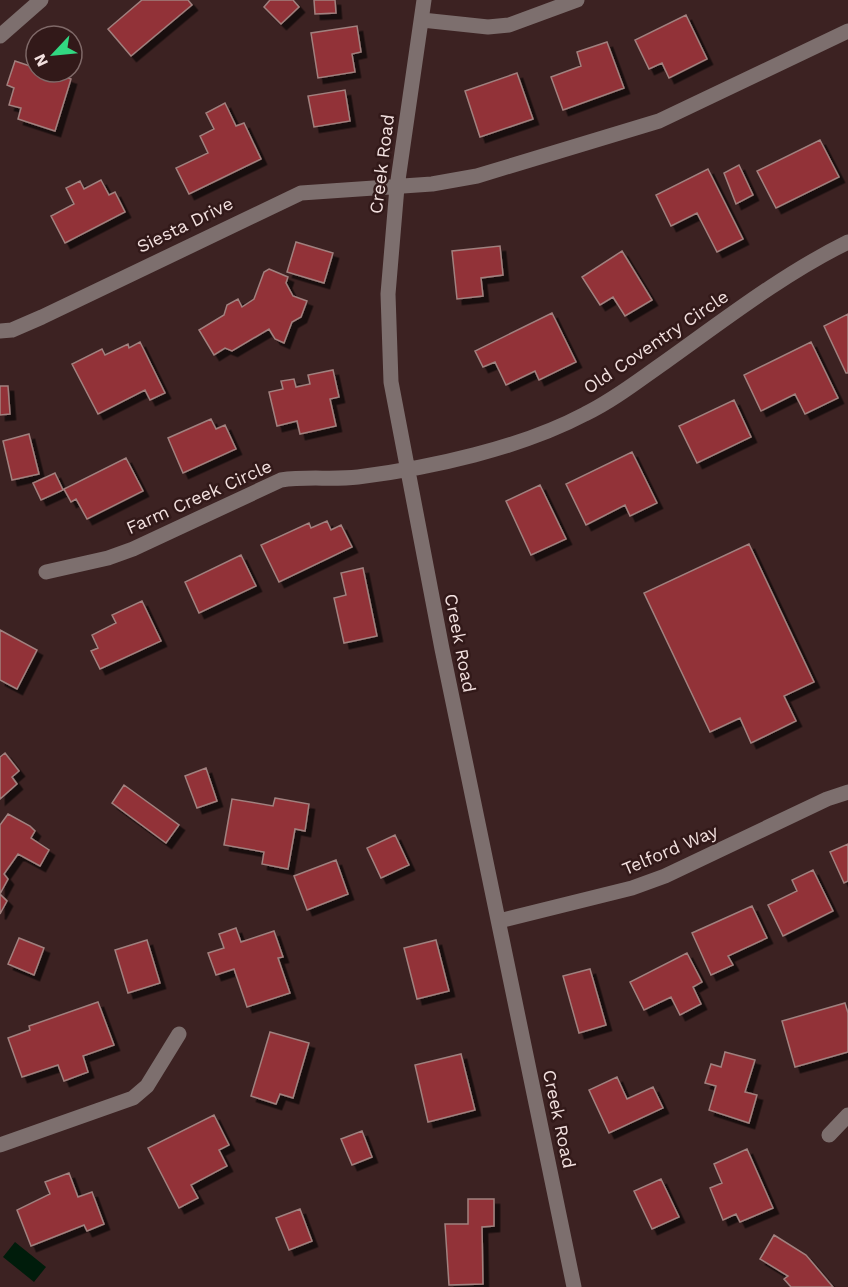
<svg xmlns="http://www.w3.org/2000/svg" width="848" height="1287" viewBox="0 0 848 1287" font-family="'Work Sans',sans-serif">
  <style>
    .water { fill: #001c0b }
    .building { fill: #923237; stroke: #a1817f; stroke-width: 1.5; filter: url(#shadow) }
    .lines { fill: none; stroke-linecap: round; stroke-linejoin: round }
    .minor { stroke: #7d6f6e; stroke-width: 15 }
    .labels { text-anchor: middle; stroke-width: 5; stroke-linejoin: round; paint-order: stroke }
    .street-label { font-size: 18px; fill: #f2e0df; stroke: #321919 }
  </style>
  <defs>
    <filter id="shadow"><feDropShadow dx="5.5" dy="5.5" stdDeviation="0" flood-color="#0009"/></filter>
  </defs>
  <rect width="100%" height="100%" fill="#3c2222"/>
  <path class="water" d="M15 1242 46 1267 34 1282 3 1257Z"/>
  <path class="building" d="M142 0H188L192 5 131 56 108 29Z
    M270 0H293L299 7 281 24 264 7Z
    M314 0H335L336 13 315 14Z
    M686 15 707 59 669 78 662 63 649 69 635 40Z
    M357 26 361 52 352 54 355 72 318 78 311 33Z
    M607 42 624 88 563 110 551 77 581 66 577 52Z
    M15 61 36 68V72H49L71 79 55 131 18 119 21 108 9 105 14 88 7 85Z
    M517 73 533 119 480 137 465 91Z
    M345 90 350 121 314 127 308 96Z
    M225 103 236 126 244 123 261 159 189 194 176 168 208 153 200 136 214 129 206 113Z
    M820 140 839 177 776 208 757 171Z
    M739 165 753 195 736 204 724 173Z
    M708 169 743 239 717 252 697 213 671 226 656 195Z
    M101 180 109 195 115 192 125 212 65 243 51 216 74 204 66 188 80 181 84 189Z
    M296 242 333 253 324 283 287 272Z
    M500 246 503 275 481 278 483 296 457 299 452 251Z
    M622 251 652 300 625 316 613 297 600 305 582 277Z
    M269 269 288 277 286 283 293 296 307 301 301 317 292 322 284 343 275 339 269 329 232 351 225 348 214 355 199 330 224 315 227 305 238 299 242 307 254 299 264 272Z
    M552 313 576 362 539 380 535 371 506 385 495 362 483 367 475 351Z
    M848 314V373H846L824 326Z
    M140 342 165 393 150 400 145 390 98 414 72 364 102 349 105 355 128 344 129 348Z
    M811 342 838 398 805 414 795 394 761 411 744 375Z
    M333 370 339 397 330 399 336 426 300 434 297 421 277 426 269 392 283 389 281 381 294 379 296 387 310 384 308 375Z
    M0 386H8L10 414 0 415Z
    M734 400 751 437 697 463 679 426Z
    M211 419 216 429 225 425 236 449 183 473 168 438Z
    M29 434 39 474 12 480 3 441Z
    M632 452 657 503 630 516 625 505 586 525 566 484Z
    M126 458 143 491 87 519 76 499 71 502 64 489Z
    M55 473 63 490 41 500 33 483Z
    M540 485 566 539 531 555 506 501Z
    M327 521 331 530 341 525 352 547 279 582 261 545 309 523 311 528Z
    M749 544 814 682 784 696 796 721 751 743 740 718 710 732 644 593Z
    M241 555 256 586 199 613 185 582Z
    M363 568 377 636 344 643 334 598 346 595 341 573Z
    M142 601 161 641 100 669 91 651 98 648 92 635 116 623 112 615Z
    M0 630 37 650 17 689 0 680Z
    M5 753 19 771 12 777 17 784 0 799V757Z
    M206 768 217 801 197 808 185 776Z
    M124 785 179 825 166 843 112 803Z
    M275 798 309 804 305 831 295 829 288 869 262 864 264 852 224 845 232 799 273 806Z
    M8 814 30 826 35 831 31 838 49 850 40 866 18 854 4 874 8 879 0 894 7 901 0 914V825Z
    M395 835 409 865 381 878 367 848Z
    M848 844V881L844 883 830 852Z
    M336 860 348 894 307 910 294 876Z
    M813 870 833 911 783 936 768 905 797 891 792 880Z
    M752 906 767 938 728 956 733 965 711 975 692 933Z
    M236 928 241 942 274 931 283 957 278 958 290 993 247 1007 234 969 216 975 208 953 224 948 219 934Z
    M19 938 44 948 34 975 8 964Z
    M147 940 160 983 128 993 115 950Z
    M436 940 449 991 417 999 404 948Z
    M687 953 702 982 693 987 701 1004 680 1015 671 997 644 1010 630 982Z
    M590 969 606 1025 579 1033 563 976Z
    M98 1002 114 1045 83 1056 88 1072 64 1081 58 1065 22 1077 8 1038 30 1030 29 1026Z
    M845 1003 848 1013V1052L795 1067 782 1021Z
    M270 1032 309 1043 293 1098 280 1094 276 1104 251 1096Z
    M725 1052 755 1060 745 1092 757 1095 749 1123 709 1110 716 1086 705 1083 711 1064 721 1067Z
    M461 1054 475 1110 428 1122 415 1065Z
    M617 1077 627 1099 653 1087 663 1108 609 1133 589 1090Z
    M214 1115 229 1145 219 1150 227 1166 191 1185 198 1198 179 1208 148 1148Z
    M362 1131 372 1157 352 1165 341 1139Z
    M747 1149 773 1208 740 1222 736 1214 723 1220 710 1188 722 1183 714 1164Z
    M69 1173 78 1197 92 1192 104 1224 87 1231 84 1225 31 1246 17 1210 50 1194 45 1182Z
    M661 1179 679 1217 652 1229 634 1191Z
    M468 1199H494V1226L482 1227 483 1284 449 1285 445 1224H468Z
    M300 1209 312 1241 289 1250 276 1218Z
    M774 1235 806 1255 833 1287H791L784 1279 788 1276 760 1259Z"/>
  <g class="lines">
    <path class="minor" d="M424 0 397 187 388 294 391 382 442 649 574 1287
      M422 20 488 27 509 25 577 0
      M0 36 41 0
      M0 331 12 330 42 317 301 193 432 184 477 176 659 121 848 31
      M46 572 108 558 133 549 281 480C307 476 332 480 358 477 430 468 521 448 585 414 614 400 639 380 665 362 724 320 783 274 848 242
      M499 921 632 888 665 876 827 799 848 792
      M829 1135 848 1115
      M0 1145 133 1098 147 1086 179 1034"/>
  </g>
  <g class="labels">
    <g class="street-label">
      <text transform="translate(382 164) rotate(-83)" y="6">Creek Road</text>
      <text transform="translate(185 225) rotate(-26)" y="6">Siesta Drive</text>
      <text transform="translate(656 342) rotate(-34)" y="6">Old Coventry Circle</text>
      <text transform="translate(199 497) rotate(-24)" y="6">Farm Creek Circle</text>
      <text transform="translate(460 643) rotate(79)" y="6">Creek Road</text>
      <text transform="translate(670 850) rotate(-23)" y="6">Telford Way</text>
      <text transform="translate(559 1119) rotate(78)" y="6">Creek Road</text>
    </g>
  </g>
  <g transform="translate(54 54) rotate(244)"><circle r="28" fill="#321919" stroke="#7f6968" stroke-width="1.5"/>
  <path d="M0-4.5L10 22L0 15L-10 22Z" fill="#32d882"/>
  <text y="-9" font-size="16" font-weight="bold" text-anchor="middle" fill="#f2e0df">N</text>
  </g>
</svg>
